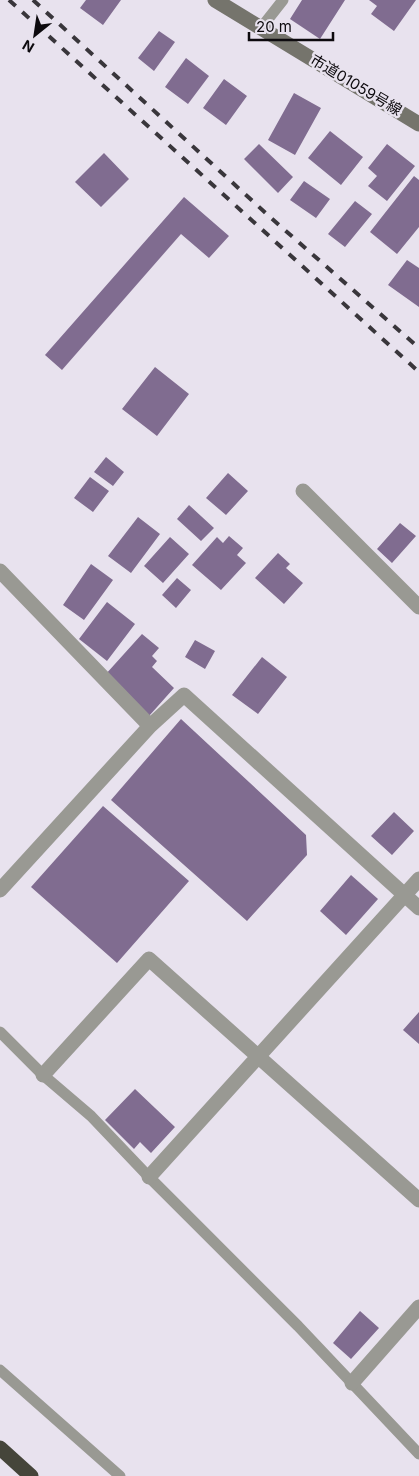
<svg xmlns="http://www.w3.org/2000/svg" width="419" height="1476" viewBox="0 0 419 1476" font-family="Inter,'Noto Sans JP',sans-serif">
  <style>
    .building { fill: #806c90 }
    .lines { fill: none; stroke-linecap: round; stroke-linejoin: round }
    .lane { stroke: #999993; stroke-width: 11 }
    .street { stroke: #999993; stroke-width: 15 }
    .secondary { stroke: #75746c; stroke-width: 15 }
    .highway { stroke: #45453a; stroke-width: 15 }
    .rail { stroke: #39363b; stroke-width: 4; stroke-dasharray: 9 9; stroke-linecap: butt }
    .labels { text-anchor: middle; stroke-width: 5; stroke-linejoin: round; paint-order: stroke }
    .street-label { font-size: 15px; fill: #0d0a0e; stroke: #e8e2ee }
  </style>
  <rect width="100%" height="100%" fill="#e8e2ee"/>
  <path class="building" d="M86 0H121L103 25 80 8Z
    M302 0H345L320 39 290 19Z
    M369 0H416L394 31 371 14 377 6Z
    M159 31 175 42 154 71 138 58Z
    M186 58 209 76 188 104 165 87Z
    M224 79 247 96 226 125 203 108Z
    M294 93 321 108 295 155 268 140Z
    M330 131 363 157 341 185 308 158Z
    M259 144 293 177 278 193 244 159Z
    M387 144 415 166 387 201 368 186 377 176 368 168Z
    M104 153 129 179 101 207 75 182Z
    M414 176 419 180V227L397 254 370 232Z
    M304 181 330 199 316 218 290 200Z
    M184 197 229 236 209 258 181 234 62 370 45 355Z
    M355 201 372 214 345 247 328 234Z
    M407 260 419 268V307L388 285Z
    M155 367 189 394 157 436 122 409Z
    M106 457 124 472 113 486 94 472Z
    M228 473 248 491 226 515 206 498Z
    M90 477 109 491 93 512 74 498Z
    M189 505 214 528 201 541 177 519Z
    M138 517 160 534 131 573 108 556Z
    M400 523 416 536 392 563 377 549Z
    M229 536 243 548 237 555 246 563 221 590 192 565 217 537 223 543Z
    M170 537 189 554 163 583 144 566Z
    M278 553 290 564 286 568 303 583 284 604 255 578Z
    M91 564 113 580 84 620 63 605Z
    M177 578 191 590 176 608 162 595Z
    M107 602 135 624 107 661 79 639Z
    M142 634 159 648 152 656 157 661 152 667 174 688 149 716 105 675Z
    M195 640 215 651 205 669 185 657Z
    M262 657 287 677 258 714 232 695Z
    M181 719 306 835 307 855 247 921 111 800Z
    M103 806 189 881 117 963 31 887Z
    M394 812 414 831 392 855 371 836Z
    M351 875 378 899 346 935 320 911Z
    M419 1012V1044L403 1030Z
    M135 1089 175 1127 151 1153 140 1142 134 1149 105 1120Z
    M360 1311 379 1328 351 1359 333 1343Z"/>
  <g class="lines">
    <path class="lane" d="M261 28 283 0
      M0 1032 43 1075 91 1116 149 1177 298 1326 419 1454
      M0 1370 120 1476"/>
    <path class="street" d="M303 491 419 607
      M0 571 150 726 184 695 419 908
      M0 890 150 726
      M43 1075 149 959 419 1200
      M149 1177 419 879
      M352 1383 419 1307"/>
    <path class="secondary" d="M215 0 419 124"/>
    <path class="highway" d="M0 1448 31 1476"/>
    <path class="rail" d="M9 0 419 372
      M33 0 270 217 419 348"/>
  </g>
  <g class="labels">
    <g class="street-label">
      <text transform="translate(356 85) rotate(31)" y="5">市道01059号線</text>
    </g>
  </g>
  <g transform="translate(35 35) rotate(210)" stroke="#e8e2ee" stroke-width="4" paint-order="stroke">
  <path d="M0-4L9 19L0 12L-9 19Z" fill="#0d0a0e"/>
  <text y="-8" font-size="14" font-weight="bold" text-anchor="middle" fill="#0d0a0e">N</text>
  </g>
  <path d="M249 32v8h84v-8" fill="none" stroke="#0d0a0e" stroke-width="2.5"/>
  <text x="256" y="32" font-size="15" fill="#0d0a0e" stroke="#e8e2ee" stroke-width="4" paint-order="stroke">20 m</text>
</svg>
